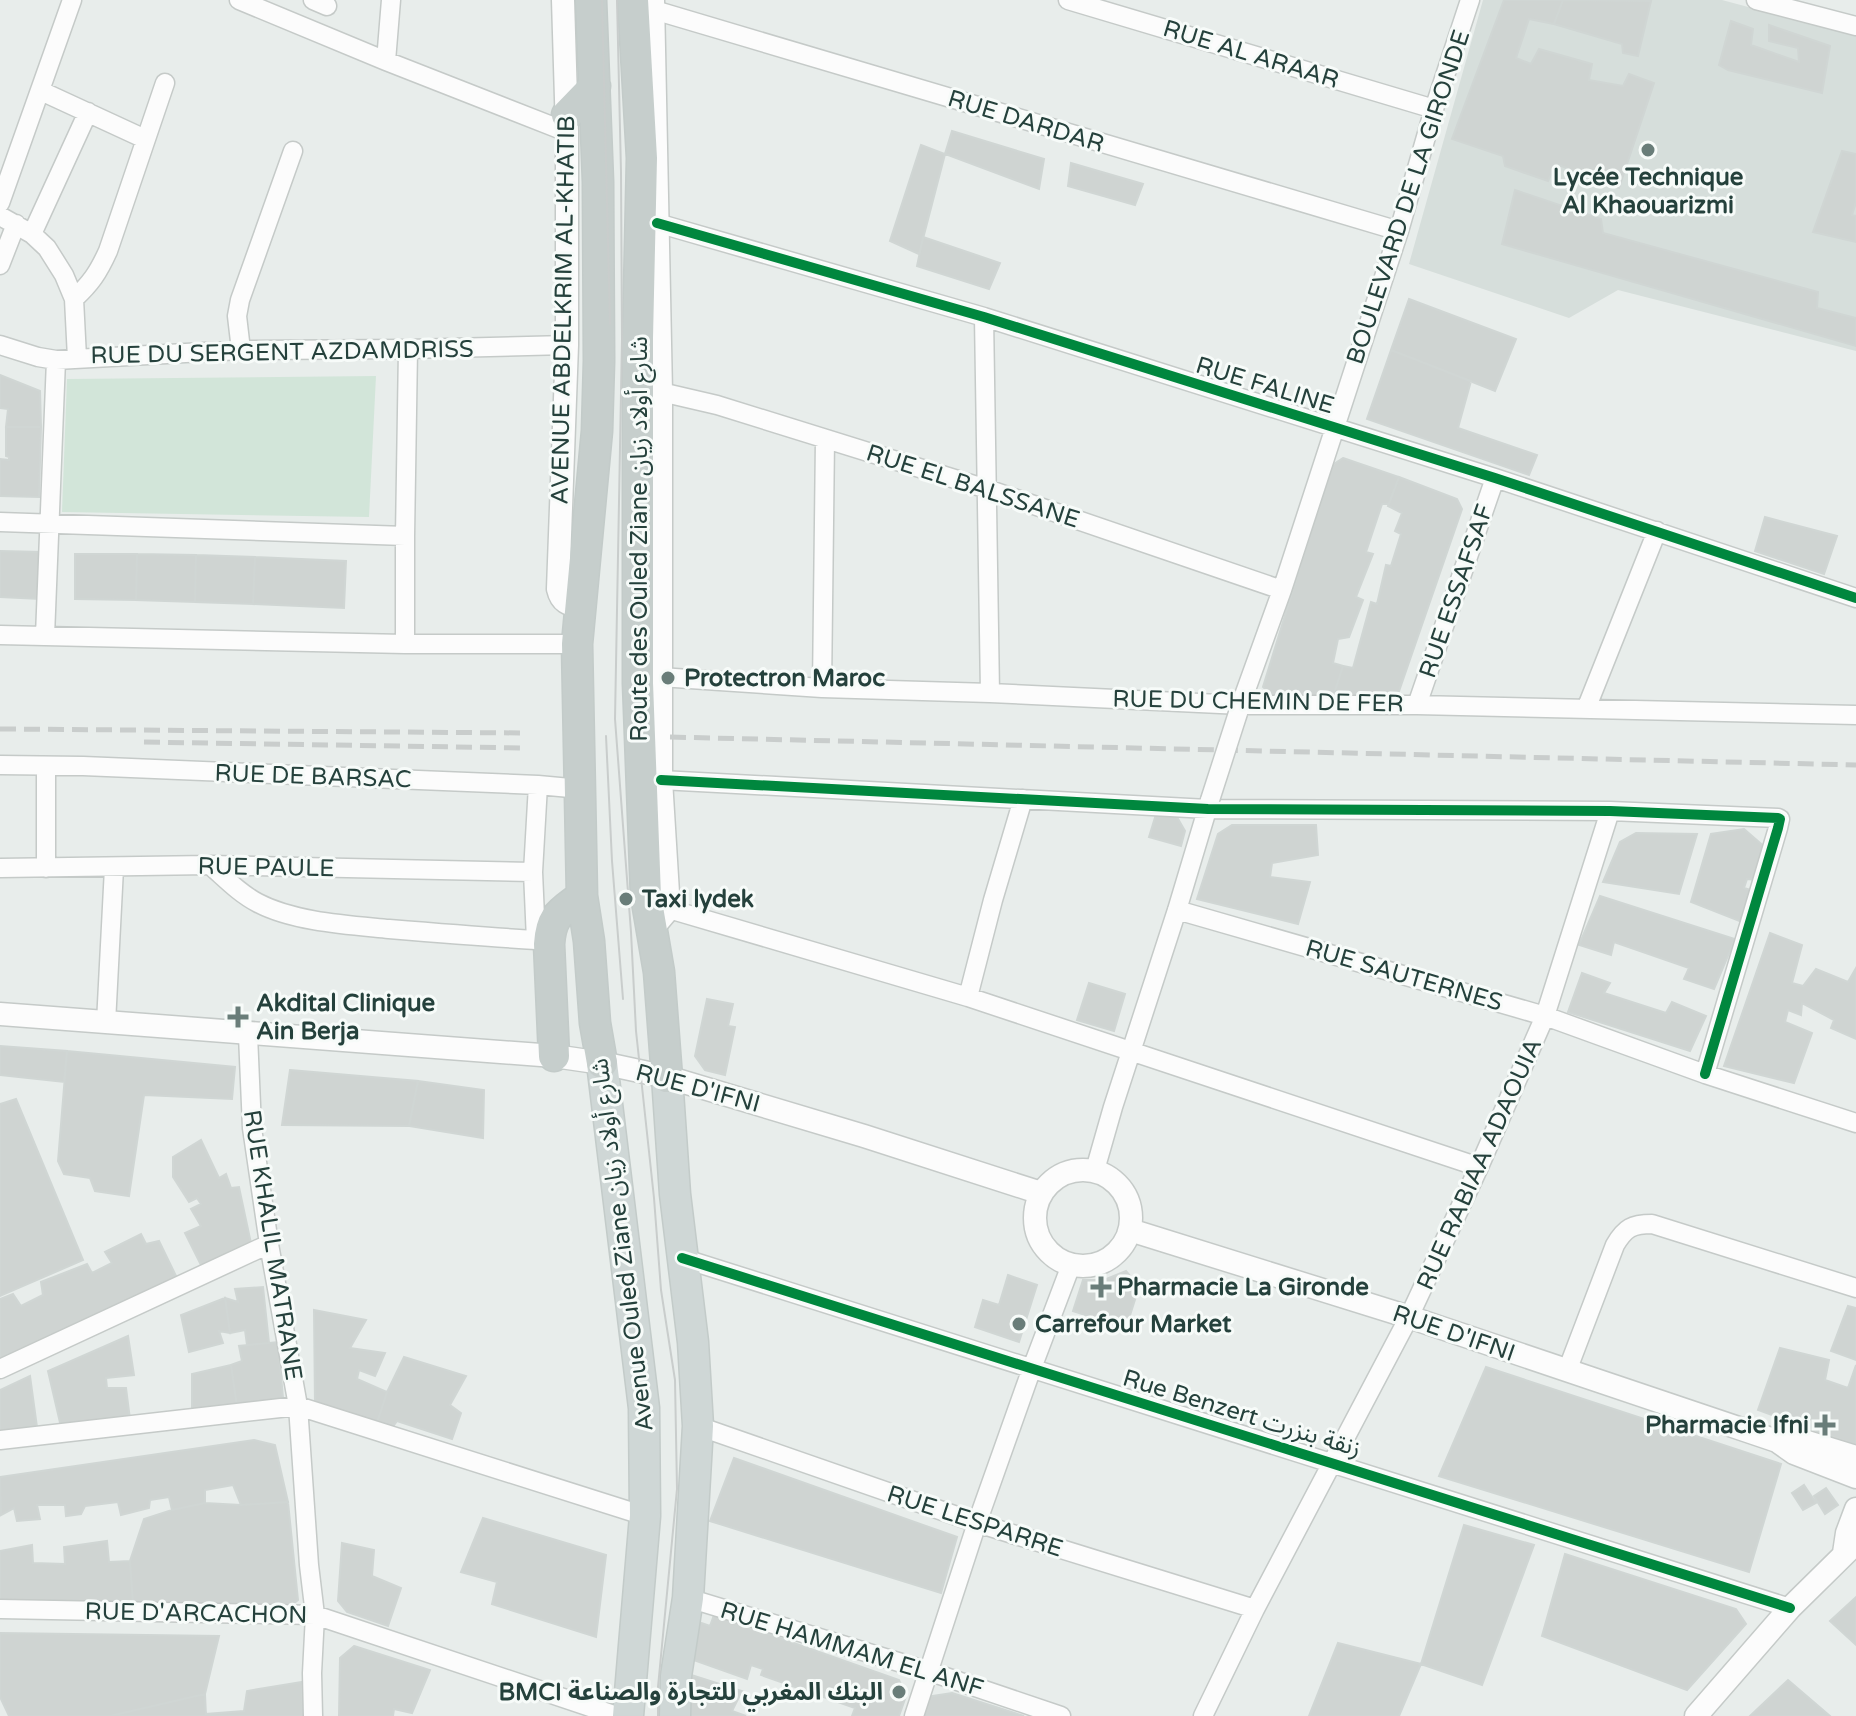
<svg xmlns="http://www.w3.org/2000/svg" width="1856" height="1716" viewBox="0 0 1856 1716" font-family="'Varela Round','Noto Sans Arabic',sans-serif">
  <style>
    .built { fill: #d6dedb }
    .green { fill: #d2e5d9 }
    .building { fill: #cfd4d2; stroke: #d0d6d4; stroke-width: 2 }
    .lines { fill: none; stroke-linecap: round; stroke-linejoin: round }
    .minor-casing { stroke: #c5cac8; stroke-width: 21 }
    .tertiary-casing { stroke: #c5cac8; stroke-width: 25 }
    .primary-casing { stroke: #c3cbc9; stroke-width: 33 }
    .trunk-casing { stroke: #c3cbc9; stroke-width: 33 }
    .minor { stroke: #fcfcfc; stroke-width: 18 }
    .tertiary { stroke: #fcfcfc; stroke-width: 22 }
    .primary { stroke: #cfd7d6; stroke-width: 30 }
    .trunk { stroke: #c6cecc; stroke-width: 30 }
    .tram { stroke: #c9cdcc; stroke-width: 2 }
    .rail { stroke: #c9cdcc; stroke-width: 5; stroke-dasharray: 16 8; stroke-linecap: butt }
    .minor-bridge-casing { stroke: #c5cac8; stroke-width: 21; stroke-linecap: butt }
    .minor-bridge { stroke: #fcfcfc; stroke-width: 18 }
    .cycleway-casing { stroke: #f7fbf9; stroke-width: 15 }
    .cycleway { stroke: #00873e; stroke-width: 10 }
    .poi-dot { fill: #697d79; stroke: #f7fbf9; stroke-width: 3 }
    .labels { text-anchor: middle; stroke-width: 6; stroke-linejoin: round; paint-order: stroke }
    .street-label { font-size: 24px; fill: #25413c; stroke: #f7fbf9 }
    .poi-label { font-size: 24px; font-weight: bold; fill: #25413c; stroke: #f7fbf9; text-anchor: start }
  </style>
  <rect width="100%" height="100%" fill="#e8edeb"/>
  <path class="built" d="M1483 0H1722L1856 36V351L1618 290 1569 318 1409 264Z"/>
  <path class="green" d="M376 376 369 517 62 512 67 379Z"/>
  <path class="building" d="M1504 0H1563L1554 24 1529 19 1516 58 1531 64 1539 49 1592 64 1589 80 1623 86 1629 74 1654 83 1619 188 1556 164 1548 181 1505 166 1503 156 1452 139Z
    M1563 0 1651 1 1638 56 1623 53 1622 44 1554 24Z
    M1731 21 1753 29 1751 45 1799 62 1798 48 1769 41V25L1830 46 1822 93 1728 70 1719 65Z
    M952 131 1044 159 1039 189 945 154Z
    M921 145 945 154 919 254 890 241Z
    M1842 151 1856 154V202L1852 215 1856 216V242L1813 232Z
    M1071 163 1143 184 1135 205 1068 186Z
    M1515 190 1601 219 1603 233 1818 292 1817 308 1856 318V346L1502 244Z
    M923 237 1000 263 989 289 917 266Z
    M1409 299 1516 339 1495 391 1391 350Z
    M1391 350 1471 381 1458 428 1537 455 1529 475 1367 419Z
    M0 375 40 391 41 427H6L8 409 0 408Z
    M6 427H41L39 497 0 496V459L9 460V457L6 456Z
    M1343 458 1399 477 1389 504H1382L1366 552 1373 554 1356 597 1363 600 1349 637 1338 639 1333 663 1343 666 1332 700 1276 699 1263 687 1331 466Z
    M1399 477 1457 499 1462 509 1398 694 1389 700H1332L1343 666 1353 668 1371 602 1377 604 1386 565 1391 566 1401 534 1395 531 1402 513 1388 506Z
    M1765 517 1837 536 1824 574 1755 551Z
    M0 551 42 552 40 599 0 597Z
    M75 554H137L136 600 75 599Z
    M137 554 196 555 195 602 136 600Z
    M196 555 255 557 253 604 195 602Z
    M255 557 346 561 344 608 253 604Z
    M1157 811 1177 817 1185 831 1181 846 1149 837Z
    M1232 825H1316L1318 855 1272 863 1270 877 1310 882 1298 924 1197 899 1218 834Z
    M1744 829 1766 848 1756 880 1747 879 1744 888 1754 891 1742 922 1691 902 1711 834Z
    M1636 833 1697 834 1679 894 1603 882 1620 842Z
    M1600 896 1735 939 1714 989 1684 979 1689 968 1614 942 1611 955 1579 945Z
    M1770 933 1802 945 1792 983 1803 986 1816 969 1848 982 1856 968V1039L1831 1028 1834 1020 1802 1003 1801 1015 1788 1010 1785 1022 1812 1033 1794 1083 1724 1066Z
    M1582 973 1610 983 1604 993 1666 1013 1672 1002 1706 1016 1690 1051 1568 1012Z
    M1089 983 1125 994 1114 1031 1077 1020Z
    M707 999 733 1004 728 1026 735 1027 725 1075 705 1070 695 1056Z
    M0 1046 67 1051 64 1082 0 1075Z
    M67 1051 235 1067 232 1099 144 1095 129 1196 95 1191 90 1178 64 1174 58 1161Z
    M290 1070 418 1081 409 1126 282 1125Z
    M418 1081 484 1090 483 1138 409 1126Z
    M16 1099 83 1260 0 1296V1104Z
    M201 1140 219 1178 226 1174 231 1188 239 1187 252 1248 202 1267 185 1233 201 1226 191 1209 201 1204 197 1198 189 1202 173 1177V1157Z
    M141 1234 146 1244 159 1241 177 1278 0 1362V1299L13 1294 21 1306 43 1295 41 1282 87 1264 92 1273 112 1263 105 1252Z
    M1126 1271 1139 1287 1126 1328 1073 1311 1083 1280H1104Z
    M1008 1275 1037 1285 1019 1342 975 1327 983 1300 999 1305Z
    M263 1287 269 1343 247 1345 245 1330 230 1333 225 1298 238 1302 235 1289Z
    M225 1298 230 1333 219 1331 223 1343 189 1352 181 1315Z
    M1848 1306 1856 1308V1360L1831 1351Z
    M314 1310 366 1320 350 1348 385 1353 375 1376 359 1370 357 1379 387 1392 376 1426 315 1405Z
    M128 1336 134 1375 106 1378 107 1388H126L130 1419 61 1427 48 1371Z
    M278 1342 283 1398 237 1407 231 1365 242 1361 239 1346Z
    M1780 1348 1829 1360 1825 1380 1848 1388 1856 1365V1445L1758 1410Z
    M404 1357 466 1376 450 1405 461 1413 452 1439 397 1421 392 1428 376 1426 387 1392Z
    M231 1365 237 1407 192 1410V1374Z
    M1486 1367 1781 1464 1749 1572 1439 1476Z
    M30 1376 37 1427 0 1431V1390Z
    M254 1440 275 1445 288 1502 241 1505 233 1485 205 1490V1503L172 1510 169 1497 150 1500 149 1508 121 1515 118 1502 85 1506 81 1514 66 1516 65 1505H37L40 1519 17 1521 14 1508 1 1515 0 1477Z
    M734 1458 957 1537 941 1593 710 1521Z
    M1804 1485 1816 1503 1803 1510 1792 1493Z
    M1826 1488 1838 1505 1825 1514 1814 1496Z
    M288 1502 298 1600 289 1607 133 1603 130 1561 144 1519 172 1510 205 1503 241 1505Z
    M483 1518 606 1555 596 1637 492 1604 497 1582 461 1572Z
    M1464 1525 1534 1545 1482 1685 1421 1664Z
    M107 1541 109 1562 130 1561 133 1603 0 1605V1551L32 1545 33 1563 65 1564 64 1547Z
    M342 1543 374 1550 372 1576 401 1588 388 1626 347 1612 338 1601Z
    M1565 1554 1736 1609 1746 1624 1687 1690 1542 1636Z
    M1856 1597V1645L1830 1621Z
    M714 1615 899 1680 906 1696 899 1716H852L855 1708 761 1675 763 1669 751 1665 747 1679 691 1659 696 1621 710 1626Z
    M0 1633 219 1636 205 1694 110 1716H9L0 1697Z
    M1338 1643 1421 1664 1399 1716H1309Z
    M354 1646 430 1670 412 1713 394 1709 393 1716H339L340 1658Z
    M685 1673 742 1691 732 1711 746 1716H682L684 1696 691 1697V1688L682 1685Z
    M1788 1680 1830 1716H1750Z
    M302 1682 303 1716H206V1714L244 1711 247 1691Z
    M952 1693 1024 1716H914L920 1698Z
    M205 1694 206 1716H110Z"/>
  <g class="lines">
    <defs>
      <path id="minor" d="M239 0 386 61 567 132
        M313 0 327 6
        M1068 0 1434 109
        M1756 0 1856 26
        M654 10 1399 231
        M386 61 391 0
        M41 91 145 139
        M0 203 72 0
        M0 216 32 234 47 248 64 275 74 299 77 358
        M657 223 984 317 1495 478 1856 598
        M32 234 88 112
        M0 265 16 224
        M74 299C91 283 98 273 108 251L165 83
        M984 317 990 693
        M0 345 38 357 56 360 241 350 408 349 567 345
        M241 350 237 316 240 300 293 151
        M661 392 717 405 987 489 1282 590
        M0 522 405 536V644
        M405 536 408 349
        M0 635 405 644H577
        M45 636 56 360
        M660 677 822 688 990 693 1241 705H1417L1856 715
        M822 688 825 439
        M1417 705 1495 478
        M1586 709 1657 531
        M1238 712 1282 590 1399 231 1434 109 1470 0
        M0 765 83 766 538 785 581 789
        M46 766V868
        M661 780 1208 809 1610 811 1778 818 1780 819 1778 828 1705 1074
        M210 865C225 878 240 894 258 903 294 922 349 925 389 929 438 933 487 937 536 940L549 944
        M0 868 210 865 533 872
        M669 909 968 997 1479 1167
        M1177 910 1545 1016 1705 1074 1856 1123
        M536 940 533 872 538 785
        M968 997 993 900 1023 799
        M106 1023 114 868
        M248 1035 252 1128 269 1244 298 1406 309 1565 315 1615 312 1673 313 1716
        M1095 1170 1113 1107 1177 910 1210 800
        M682 1258 1790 1608
        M0 1369 269 1244
        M1567 1371 1615 1245C1625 1228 1632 1224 1652 1224L1856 1288
        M698 1426 977 1523 1255 1609
        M0 1440 298 1406 645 1516
        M688 1598 928 1671 1061 1716
        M0 1609 315 1615 617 1716
        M914 1716 977 1523 1032 1368 1071 1265
        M1203 1716 1255 1609 1409 1317 1479 1167 1545 1016 1610 811"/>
      <path id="tertiary" d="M563 0 567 132V345L558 589C561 602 568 605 580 606
        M652 929 669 909 661 780V392L653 0
        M0 1014 554 1056 602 1063 667 1077 864 1136 1041 1193
        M1035 1218a48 48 0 1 1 96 0a48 48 0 1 1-96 0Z
        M1130 1230 1409 1317 1777 1441 1794 1453 1856 1477
        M1790 1440 1804 1441 1856 1457
        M1844 1553 1847 1533 1856 1509
        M1696 1716 1790 1608 1856 1543"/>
      <path id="primary" d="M602 1063 644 1408 645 1516 628 1716
        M667 1077 675 1194 693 1342 698 1426 688 1598 676 1676 675 1716"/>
      <path id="trunk" d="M591 0 598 182 599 361 597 431 577 644 582 896 589 941 595 1023 602 1063
        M633 0 642 158 638 338V683L646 896 659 972 667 1077
        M567 115 595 86
        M554 1056 549 944C551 915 560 913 582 896"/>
    </defs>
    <use href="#minor" class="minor-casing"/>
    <use href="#tertiary" class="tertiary-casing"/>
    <use href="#primary" class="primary-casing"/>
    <use href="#trunk" class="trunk-casing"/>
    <use href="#minor" class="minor"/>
    <use href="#tertiary" class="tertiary"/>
    <use href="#primary" class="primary"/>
    <use href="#trunk" class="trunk"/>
    <path class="tram" d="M602 0 610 324
      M617 0 621 172 622 339 615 719 631 932 636 1031 654 1198 661 1290 675 1380 677 1489 658 1687V1716
      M606 736 612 861 623 999"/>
    <path class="rail" d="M0 729 525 733
      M670 737 1856 765
      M144 742 524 748"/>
    <defs>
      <path id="minor-bridge" d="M1210 800 1238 713"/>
    </defs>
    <use href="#minor-bridge" class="minor-bridge-casing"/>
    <use href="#minor-bridge" class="minor-bridge"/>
    <defs>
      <path id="cycleway" d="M657 223 984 317 1495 478 1856 598
        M661 780 1208 809 1610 811 1778 818 1780 819 1778 828 1705 1074
        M682 1258 1790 1608"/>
    </defs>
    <use href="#cycleway" class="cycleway-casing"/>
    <use href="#cycleway" class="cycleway"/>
  </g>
  <g class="poi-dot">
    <circle cx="1648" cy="150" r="8"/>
    <circle cx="668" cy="678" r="8"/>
    <circle cx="626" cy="899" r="8"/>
    <path d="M234 1005h8v8h8v8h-8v8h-8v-8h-8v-8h8z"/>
    <path d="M1097 1275h8v8h8v8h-8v8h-8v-8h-8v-8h8z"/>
    <circle cx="1019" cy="1324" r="8"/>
    <path d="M1821 1413h8v8h8v8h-8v8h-8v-8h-8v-8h8z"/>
    <circle cx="899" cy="1692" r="8"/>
  </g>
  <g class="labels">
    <g class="street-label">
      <text transform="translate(1251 54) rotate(17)" y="8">RUE AL ARAAR</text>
      <text transform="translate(1026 121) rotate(17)" y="8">RUE DARDAR</text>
      <text transform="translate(1408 197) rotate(-72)" y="8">BOULEVARD DE LA GIRONDE</text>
      <text transform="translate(563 310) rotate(-89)" y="8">AVENUE ABDELKRIM AL-KHATIB</text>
      <text transform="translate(282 352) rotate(-1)" y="8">RUE DU SERGENT AZDAMDRISS</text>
      <text transform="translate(1265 385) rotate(17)" y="8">RUE FALINE</text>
      <text transform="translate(973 486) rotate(18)" y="8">RUE EL BALSSANE</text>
      <text transform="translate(639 539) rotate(-90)" y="8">Route des Ouled Ziane شارع أولاد زيان</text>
      <text transform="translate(1456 591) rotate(-71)" y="8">RUE ESSAFSAF</text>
      <text transform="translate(1258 701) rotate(1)" y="8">RUE DU CHEMIN DE FER</text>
      <text transform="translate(313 776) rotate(2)" y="8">RUE DE BARSAC</text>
      <text transform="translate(266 867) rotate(1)" y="8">RUE PAULE</text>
      <text transform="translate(1404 975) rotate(16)" y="8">RUE SAUTERNES</text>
      <text transform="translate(698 1088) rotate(15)" y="8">RUE D'IFNI</text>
      <text transform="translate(1479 1164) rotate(-66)" y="8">RUE RABIAA ADAOUIA</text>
      <text transform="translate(273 1245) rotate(81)" y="8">RUE KHALIL MATRANE</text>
      <text transform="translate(622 1245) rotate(-97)" y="8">Avenue Ouled Ziane شارع أولاد زيان</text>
      <text transform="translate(1454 1333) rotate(19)" y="8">RUE D'IFNI</text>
      <text transform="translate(1242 1413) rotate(17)" y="8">Rue Benzert زنقة بنزرت</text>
      <text transform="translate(975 1521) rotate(18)" y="8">RUE LESPARRE</text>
      <text transform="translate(196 1613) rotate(1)" y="8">RUE D'ARCACHON</text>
      <text transform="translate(852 1649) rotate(17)" y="8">RUE HAMMAM EL ANF</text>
    </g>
    <g class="poi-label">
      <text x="1648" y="185" text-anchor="middle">Lycée Technique<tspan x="1648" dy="28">Al Khaouarizmi</tspan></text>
      <text x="684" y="686">Protectron Maroc</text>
      <text x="642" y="907">Taxi lydek</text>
      <text x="256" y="1011">Akdital Clinique<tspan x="256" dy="28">Ain Berja</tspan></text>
      <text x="1117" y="1295">Pharmacie La Gironde</text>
      <text x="1035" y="1332">Carrefour Market</text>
      <text x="1809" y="1433" text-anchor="end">Pharmacie Ifni</text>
      <text x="883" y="1700" text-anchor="end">BMCI البنك المغربي للتجارة والصناعة</text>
    </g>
  </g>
</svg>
